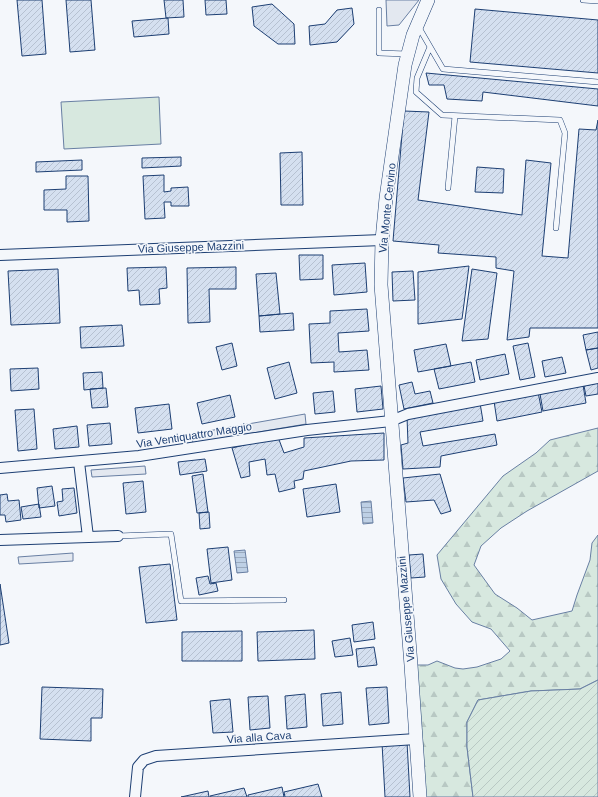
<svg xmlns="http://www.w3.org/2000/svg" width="598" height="797" viewBox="0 0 598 797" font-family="Helvetica,sans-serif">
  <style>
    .forest { fill: url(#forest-firs); stroke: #687fa3 }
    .park { fill: #d7e8df; stroke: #687fa3 }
    .garden { fill: url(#garden-furrows); stroke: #687fa3 }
    .parking { fill: #e3e8f0; stroke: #687fa3 }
    .water { fill: url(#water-rules); stroke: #687fa3 }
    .building { fill: url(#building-hatch); stroke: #1d3f73 }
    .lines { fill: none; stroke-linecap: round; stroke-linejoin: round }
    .service-casing { stroke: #1d3f73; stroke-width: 6 }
    .minor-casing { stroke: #1d3f73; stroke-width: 12 }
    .tertiary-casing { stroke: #1d3f73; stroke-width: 14 }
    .service { stroke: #f4f7fb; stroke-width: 5 }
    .minor { stroke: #f4f7fb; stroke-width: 10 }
    .tertiary { stroke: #f4f7fb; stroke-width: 13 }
    .labels { text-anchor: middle; stroke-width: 3; stroke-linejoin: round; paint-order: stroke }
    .street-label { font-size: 11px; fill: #1d3f73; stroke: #f4f7fb }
  </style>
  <defs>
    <pattern id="forest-firs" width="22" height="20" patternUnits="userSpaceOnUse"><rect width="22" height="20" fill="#d7e8df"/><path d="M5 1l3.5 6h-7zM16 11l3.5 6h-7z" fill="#b8c8c3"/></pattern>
    <pattern id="garden-furrows" width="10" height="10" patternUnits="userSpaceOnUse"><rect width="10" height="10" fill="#d7e8df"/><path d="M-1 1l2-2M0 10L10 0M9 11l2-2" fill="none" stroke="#b8c8c3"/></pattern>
    <pattern id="water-rules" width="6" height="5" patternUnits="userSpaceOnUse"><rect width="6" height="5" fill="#bed0e5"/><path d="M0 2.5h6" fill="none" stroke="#9aaabe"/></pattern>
    <pattern id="building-hatch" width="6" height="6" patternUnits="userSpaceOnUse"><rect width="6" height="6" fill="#d5e0f0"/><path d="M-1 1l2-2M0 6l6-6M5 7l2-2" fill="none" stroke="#b6c1d1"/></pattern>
  </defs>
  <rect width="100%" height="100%" fill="#f4f7fb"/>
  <path class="forest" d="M598 428V471L527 511 501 528 481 546 474 565 495 594 517 608 532 620 572 611 577 595 590 560 592 543 598 535V680L580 689 531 691 478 700 467 722V747L473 797H420L411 665H428L437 661 455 668 463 669 477 667 501 659 510 651 491 629 472 622 456 604 441 579 437 555 503 476 536 453 550 440Z"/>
  <path class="park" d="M159 97 161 144 64 149 61 102Z"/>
  <path class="garden" d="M598 680V797H473L467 747V722L478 700 531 691 580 689Z"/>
  <path class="parking" d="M386 0H419L399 25 387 26Z
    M305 414 306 424 193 443 191 434Z
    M145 466 146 474 92 477 91 470Z
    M73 553V561L19 564 18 557Z"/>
  <path class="water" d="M371 501 373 523 363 524 361 502Z
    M245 550 248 572 237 573 234 551Z"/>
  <path class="building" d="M17 0H42L46 54 22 56Z
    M66 0H91L95 50 70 52Z
    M164 0H183L184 17 166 18Z
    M205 0H226L227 14 206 15Z
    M272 4 294 24 295 44H278L254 26 252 7Z
    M352 8 354 24 337 42 310 45 309 26 325 24 337 10Z
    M475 9 598 20V73L470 62Z
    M168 18 169 34 134 37 132 21Z
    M426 73 598 89V106L483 92 482 101 447 99 444 85H429Z
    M404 111 429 112 418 200 522 215 526 160 551 163 542 256 568 258 579 129 596 130 598 120V328H530L529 337 507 340 514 271 496 268V257L438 253 439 245 393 241Z
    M302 152 303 205H281L280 153Z
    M181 157V166L142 168V158Z
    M82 160V170L36 172V162Z
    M477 167 504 169 503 193 475 192Z
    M164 175V192L171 191V188L188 187 189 206H171V202H164L165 218 145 219 143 176Z
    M66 176H88L89 221 67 222V210H44V190L66 189Z
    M299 255H323V279L300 280Z
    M365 263 367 292 334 295 332 265Z
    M469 266 462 319 418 324V272Z
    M166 267 167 288 159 289 160 304 140 305 139 290 128 291 127 268Z
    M236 267V289H209L210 322 188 323 187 268Z
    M58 269 60 323 11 325 8 271Z
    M472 269 497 273 488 339 462 341Z
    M413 271 415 300 393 301 392 272Z
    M276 273 280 314 259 316 256 274Z
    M367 309 369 331 338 333 339 352 367 350 369 370 334 372V362L311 363 309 324 330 323V311Z
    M293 313 294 330 260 332 259 316Z
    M122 325 124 346 81 348 80 327Z
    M598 332V348L586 350 583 335Z
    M232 343 237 366 222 370 216 347Z
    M528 343 535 377 520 380 513 346Z
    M446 344 451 366 418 372 414 350Z
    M598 348V368L591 370 586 350Z
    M505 354 509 374 480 380 476 360Z
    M562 357 566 373 545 377 542 361Z
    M289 362 297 393 275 399 267 368Z
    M471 362 475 382 439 389 434 369Z
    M38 368 39 389 11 391 10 369Z
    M102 372 103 388 84 390 83 373Z
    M412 382 415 394 430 391 433 403 404 409 399 385Z
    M598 383V394L586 396 584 386Z
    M583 385 586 403 543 411 540 394Z
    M381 386 383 409 357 412 355 389Z
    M106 388 108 407 92 408 90 389Z
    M333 391 335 412 315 414 313 393Z
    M538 392 542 412 497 421 494 401Z
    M230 395 235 417 202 424 197 403Z
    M480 403 483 421 420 432 423 446 495 434 497 445 441 456 440 467 403 469 401 445 408 443 407 417Z
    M169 404 172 429 138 433 135 408Z
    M34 409 37 449 18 451 15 410Z
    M110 423 112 444 89 446 87 425Z
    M77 426 79 447 55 449 53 429Z
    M384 433V460L351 461 304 471 303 479 294 481 295 488 279 492 275 474 267 475 265 459 249 462 250 476 241 478 232 448 278 437 284 453 304 447V438Z
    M205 459 207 471 180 475 178 462Z
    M203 474 208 512 197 513 192 476Z
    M440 474 451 511 441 514 434 500 406 502 403 478Z
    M143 481 146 512 126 514 123 483Z
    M336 484 340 512 307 517 303 489Z
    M52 486 55 506 39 508 37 488Z
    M74 488 77 513 59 516 57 502 63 501 62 489Z
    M7 494 8 501 19 500 21 520 6 522 5 515H0V495Z
    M39 504 41 517 23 519 21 507Z
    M209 512 210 528 200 529 199 513Z
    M228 547 232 580 211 583 207 549Z
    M423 554 425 577 411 578 409 555Z
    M170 564 177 620 146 623 139 567Z
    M208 576 210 584 216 583 218 591 199 595 196 578Z
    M0 584 9 643 0 645Z
    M373 622 375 639 354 642 352 625Z
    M314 630 315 659 258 661 257 632Z
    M242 631V661H182V632Z
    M350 638 353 655 335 657 332 641Z
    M374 647 377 665 358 667 356 649Z
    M42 687 103 689 102 718H91V741L40 739Z
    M387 687 389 723 369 725 366 688Z
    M341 692 343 724 323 726 321 694Z
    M305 694 307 727 287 729 285 696Z
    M268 696 270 728 250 730 248 697Z
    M230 699 233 732 213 733 210 701Z
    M407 742 410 797H385L382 743Z
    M318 784 322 797H285L284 792Z
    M282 787 284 797H248V795Z
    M244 788 247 797H210V796Z
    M208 791 209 797H181Z"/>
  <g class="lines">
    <defs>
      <path id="service" d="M583 0 598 1
        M379 10V53L407 54
        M418 26 443 69 598 82
        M430 47 417 78 416 92 442 115 560 120 565 133 556 228
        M448 188 455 116
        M118 536 171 534 181 601 284 600"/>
      <path id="minor" d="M0 255 382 240
        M79 462 88 537
        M0 468 139 456 307 430 391 421 408 414 598 378
        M0 540 118 536
        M135 797 138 767 144 760 156 756 416 739"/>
      <path id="tertiary" d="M420 797 411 665 381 285 382 240 386 198 405 65 413 35 428 0"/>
    </defs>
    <use href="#service" class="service-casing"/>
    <use href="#minor" class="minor-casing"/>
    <use href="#tertiary" class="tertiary-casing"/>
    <use href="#service" class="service"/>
    <use href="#minor" class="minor"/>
    <use href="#tertiary" class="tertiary"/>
  </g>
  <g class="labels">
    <g class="street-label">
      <text transform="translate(387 208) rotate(-84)" y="4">Via Monte Cervino</text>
      <text transform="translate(191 247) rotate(-2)" y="4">Via Giuseppe Mazzini</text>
      <text transform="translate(194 435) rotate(-9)" y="4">Via Ventiquattro Maggio</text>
      <text transform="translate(406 609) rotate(-95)" y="4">Via Giuseppe Mazzini</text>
      <text transform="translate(259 737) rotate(-4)" y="4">Via alla Cava</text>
    </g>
  </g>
</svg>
